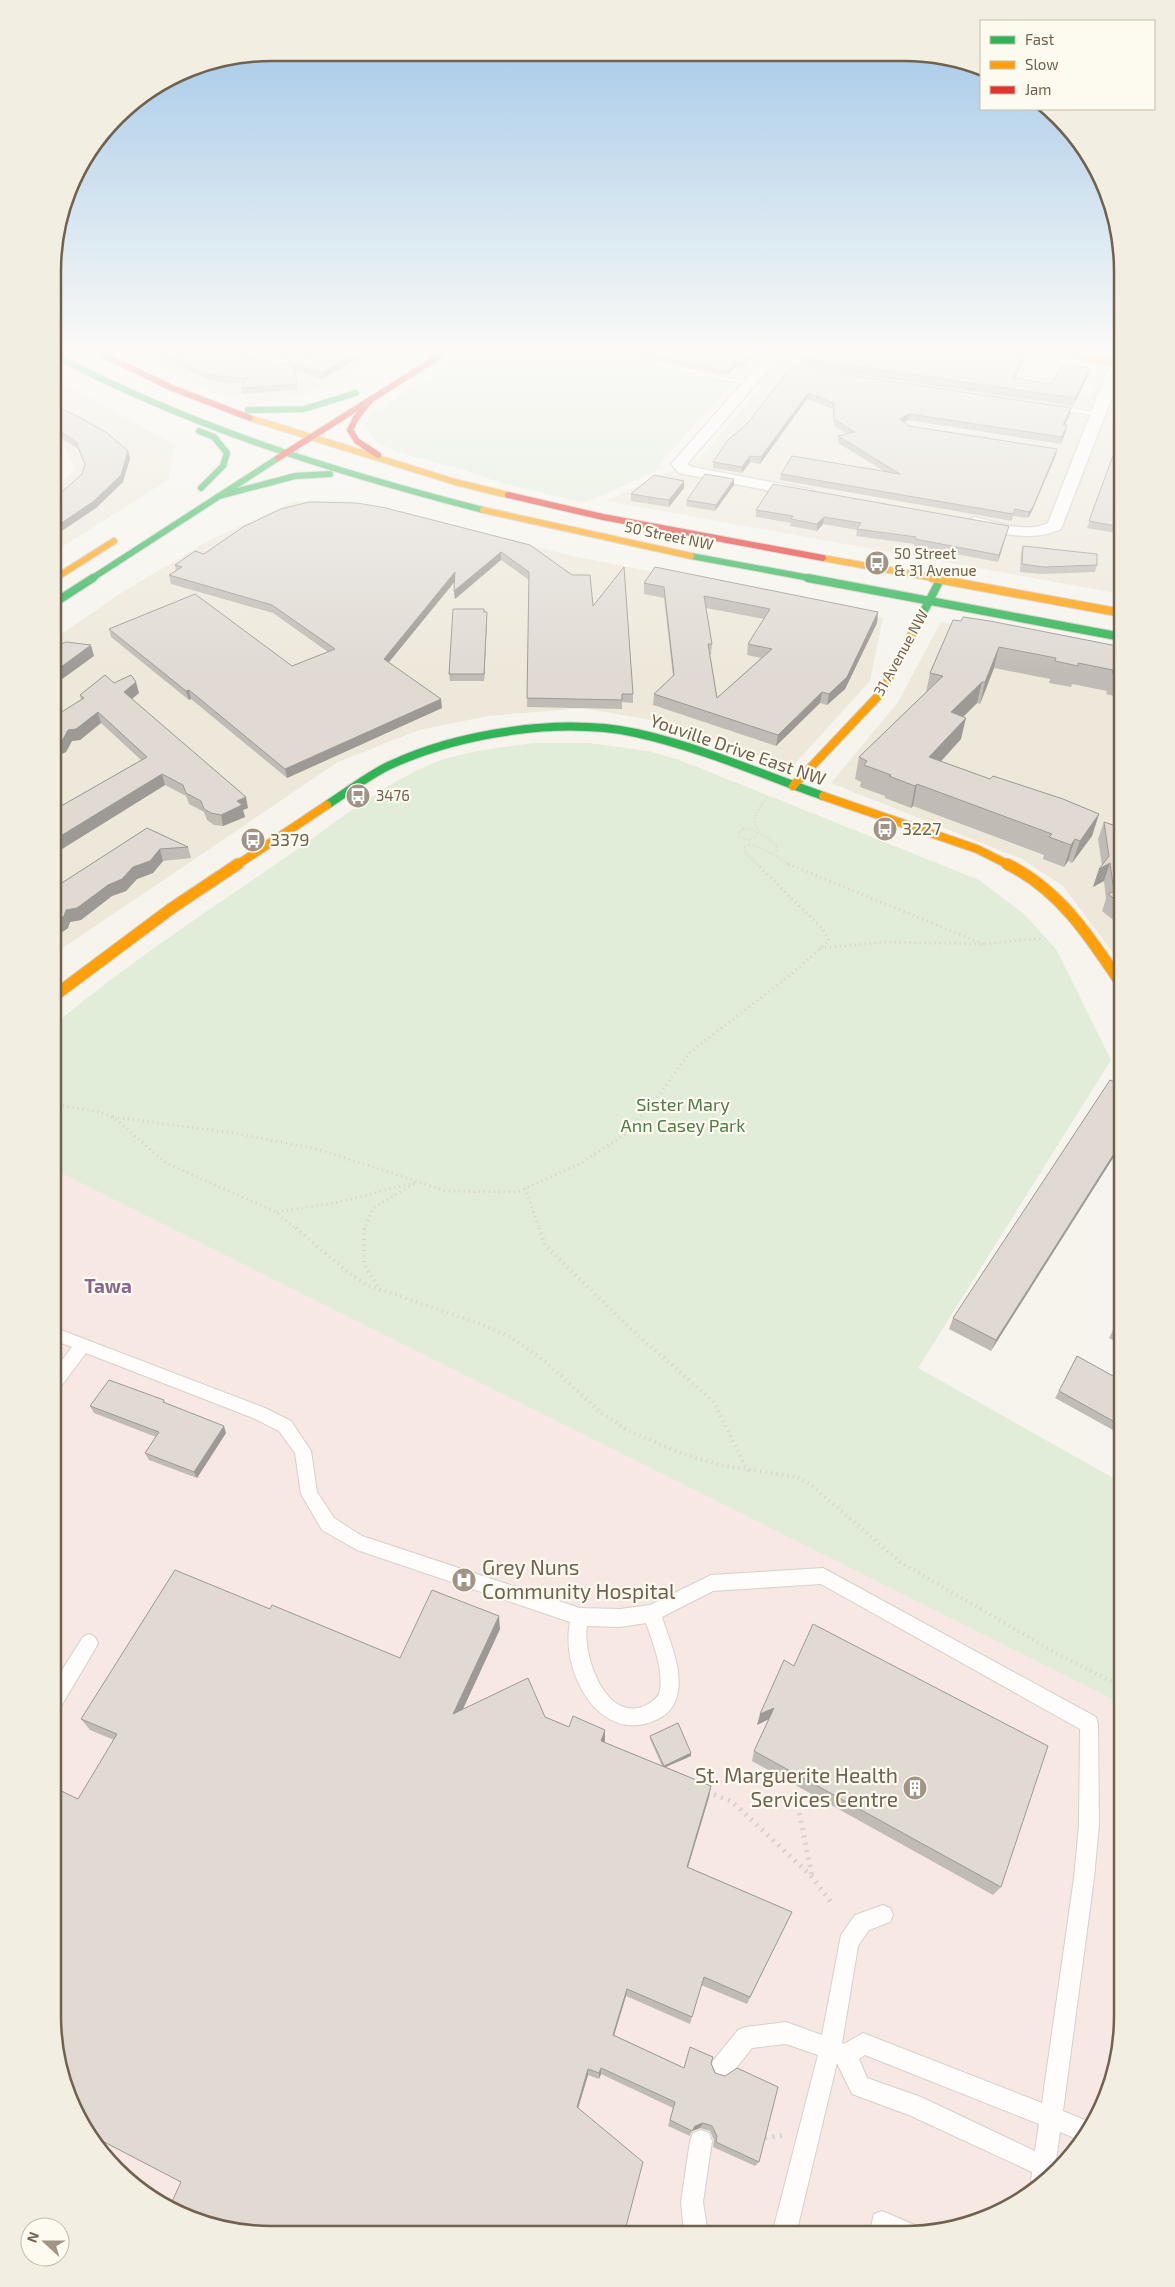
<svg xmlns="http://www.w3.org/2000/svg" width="1175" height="2287" viewBox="0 0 1175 2287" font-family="'Exo 2',sans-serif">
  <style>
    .residential { fill: #eee8db }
    .medical { fill: #f7e8e4 }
    .green { fill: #e1ecd9 }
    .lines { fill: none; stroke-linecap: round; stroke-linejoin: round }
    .lane-casing { stroke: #d5d1cb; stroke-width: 2 }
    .street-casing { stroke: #d5d1cb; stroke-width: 3 }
    .fast-far1-casing { stroke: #d4d0c8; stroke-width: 8 }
    .fast-casing { stroke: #d4d0c8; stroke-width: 10 }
    .slow-far2-casing { stroke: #d4d0c8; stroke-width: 8 }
    .slow-far1-casing { stroke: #d4d0c8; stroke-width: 10 }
    .slow-casing { stroke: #d4d0c8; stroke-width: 13 }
    .jam-casing { stroke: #d4d0c8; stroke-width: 8 }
    .path-far4 { stroke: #d7d2cd; stroke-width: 2; stroke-dasharray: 0.5 2; stroke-linecap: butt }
    .path-far3 { stroke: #d7d2cd; stroke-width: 2.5; stroke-dasharray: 0.5 2.5; stroke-linecap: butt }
    .path-far2 { stroke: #d7d2cd; stroke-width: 3; stroke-dasharray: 1 4; stroke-linecap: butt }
    .path-far1 { stroke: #d7d2cd; stroke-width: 4; stroke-dasharray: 1 4.5; stroke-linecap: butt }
    .path { stroke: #d7d2cd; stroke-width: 5; stroke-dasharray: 2 5.5; stroke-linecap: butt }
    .lane { fill: #fefdfc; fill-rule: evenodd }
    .street { fill: #fefdfc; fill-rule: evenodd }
    .fast-far1 { stroke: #30b455; stroke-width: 6 }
    .fast { stroke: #30b455; stroke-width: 8 }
    .slow-far2 { stroke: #ff9f0a; stroke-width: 6 }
    .slow-far1 { stroke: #ff9f0a; stroke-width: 8 }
    .slow { stroke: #ff9f0a; stroke-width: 11 }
    .jam { stroke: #e5322d; stroke-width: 6 }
    .wall { fill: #c1bbb5; fill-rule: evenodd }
    .shaded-wall { fill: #9d9994 }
    .building { fill: #e0dad3; stroke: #9d9994; fill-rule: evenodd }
    .labels { text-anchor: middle; stroke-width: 4.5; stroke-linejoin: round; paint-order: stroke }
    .far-street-label { font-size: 15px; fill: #71614f; stroke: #fdfaef }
    .far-poi-label { font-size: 15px; fill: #71614f; stroke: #fdfaef; text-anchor: start }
    .street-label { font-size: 18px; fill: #71614f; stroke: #fdfaef }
    .poi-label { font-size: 18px; fill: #71614f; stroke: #fdfaef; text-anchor: start }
    .park-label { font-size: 18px; fill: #527b4c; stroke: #fdfaef }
    .neighbourhood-label { font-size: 19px; font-weight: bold; fill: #87678d; stroke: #fdfaef }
    .near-poi-label { font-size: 21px; fill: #71614f; stroke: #fdfaef; text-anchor: start }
    .rim { fill: none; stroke: #71614f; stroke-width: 2.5 }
  </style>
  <rect width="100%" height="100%" fill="#f6f4ed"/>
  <path class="residential" d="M134 354H385L306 395 268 402 218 395Z
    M614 354H1031L1018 385 1089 395 1101 367 1122 372V594L606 501 668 472 697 461 764 384Z
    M54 378 175 445 168 480 54 552V492L75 469 64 445 54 441Z
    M328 500 356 502 573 556 883 618 870 681 791 768 668 723 583 708 488 716 419 730 338 762 54 954V639L121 593 208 541 292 502Z
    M941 622 1122 660V965L1063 886 1022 859 831 783 898 702Z"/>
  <path class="medical" d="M53 1169 1122 1704V2030L1106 2099 1077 2149 1025 2197 973 2223 903 2234 243 2233 175 2212 127 2180 90 2137 64 2085 53 2015Z"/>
  <path class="green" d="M464 354H598L735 382 662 460 660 468 595 498 585 502 569 499 502 483 464 470 400 453 376 442 365 424 370 415Z
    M536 743H588L648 751 677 759 979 880 1024 914 1056 949 1111 1060 918 1368 1122 1483V1704L53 1169 54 1025C127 963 207 912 286 857 336 823 382 783 439 761 470 750 504 747 536 743Z"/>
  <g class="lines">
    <defs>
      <path id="lane" d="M602 354H618L754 383 750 385Z
        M763 363 807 369 811 371 807 373 766 367Z
        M1054 405 1098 412 1102 414 1098 416 1051 409 1050 407Z
        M53 1327 265 1408 291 1421 311 1451 317 1492 334 1518 362 1536 580 1608 620 1609 650 1605 711 1575 823 1568 1096 1717 1098 1724 1099 1825 1094 1878 1063 2111 1092 2123 1082 2141 1060 2132 1056 2160 1062 2163 1034 2189 1031 2182 1032 2172 909 2115 852 2094 837 2063 796 2234H772L818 2055 786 2044 752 2048 729 2077 721 2080 713 2077 710 2069 713 2061 738 2030 746 2027 786 2022 822 2035 841 1935 855 1915 883 1905 890 1908 893 1915 890 1922 869 1930 858 1946 842 2043 844 2044 863 2033 1042 2103 1074 1878 1079 1825 1080 1729 821 1584 713 1591 662 1617C669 1640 682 1667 678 1691 676 1705 669 1714 656 1720 599 1746 560 1671 570 1622L357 1550 322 1530 301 1494 295 1453 279 1431 253 1418 86 1353 59 1389 53 1391V1372L72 1347 53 1340ZM646 1623C653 1643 663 1668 660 1690 659 1697 653 1701 648 1704 607 1727 582 1656 587 1626L620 1627ZM865 2055 1039 2124 1035 2151 921 2097 867 2078 859 2059Z
        M89 1634 95 1637 98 1643 95 1649 60 1708 53 1710V1684L83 1637Z
        M701 2130 709 2133 712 2141 703 2202 708 2234H684L681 2202 690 2141 693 2133Z
        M882 2211 917 2226 920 2232 903 2234H869L874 2214Z"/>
      <path id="street" d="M237 354H255L285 360 294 354H311L287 368 251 363Z
        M768 354H782L687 464 692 467 813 490 815 493 813 496 807 498 679 473 671 464 674 461Z
        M1115 362H1122V371L1061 529C1031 543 999 533 968 525L966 522 974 517C997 522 1026 534 1048 523L1106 374Z"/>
      <path id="fast-far1" d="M54 355C193 428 332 471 483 510
        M248 410 304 409 356 393
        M199 431 214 437 227 453 223 466 201 488
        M219 496 295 476 330 474
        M691 556 815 579
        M91 579 278 458"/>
      <path id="fast" d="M808 578 1122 637
        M54 603 93 578
        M911 636 940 580
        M327 805C347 792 366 777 388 766 458 733 560 717 636 733 700 747 761 774 823 796"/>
      <path id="slow-far2" d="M1077 354 1122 366
        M250 418 455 482 508 495
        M483 510 691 556
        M823 558 939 579
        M54 579 114 541"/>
      <path id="slow-far1" d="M932 578 1122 613
        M793 786 881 693 911 636
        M823 796 977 849 1009 865
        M237 865 327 805"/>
      <path id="slow" d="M1007 864C1060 890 1090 937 1122 985
        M54 996 172 908 238 864"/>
      <path id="jam" d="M102 354 172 388 250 418
        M371 399 356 418 350 430 357 441 378 455
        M278 458 443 354
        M508 495 603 517 823 558"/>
    </defs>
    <use href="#lane" class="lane-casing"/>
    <use href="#street" class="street-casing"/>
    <use href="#fast-far1" class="fast-far1-casing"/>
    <use href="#fast" class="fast-casing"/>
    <use href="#slow-far2" class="slow-far2-casing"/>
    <use href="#slow-far1" class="slow-far1-casing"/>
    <use href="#slow" class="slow-casing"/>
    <use href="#jam" class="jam-casing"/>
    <path class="path-far4" d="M300 374 322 388
      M596 498 663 467"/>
    <path class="path-far3" d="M768 798C747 820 752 830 777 845L776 850 770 855
      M743 829H751L757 833 756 837 749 840 741 838 738 833Z
      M758 865 744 851V847L749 844 763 849 790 865"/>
    <path class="path-far2" d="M788 864 983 944
      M820 948 884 942 983 944 1044 938
      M53 1104 100 1112 113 1117 166 1163 276 1212 297 1230
      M113 1117 234 1133 317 1149 447 1191 517 1192 579 1164 623 1136 660 1094 689 1053 788 977 829 941 823 929 757 864
      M525 1188 540 1230
      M277 1212 340 1202 417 1182
      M364 1230 373 1208 414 1184"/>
    <path class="path-far1" d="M296 1228 350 1274 367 1285 478 1323 512 1338 546 1362 600 1412 627 1430 683 1454 721 1465 796 1477 810 1484 900 1562 1056 1653 1122 1687
      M364 1228V1264L380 1290
      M539 1228 545 1245 633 1331 713 1401 748 1471"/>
    <path class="path" d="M707 1792 731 1801 738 1807 812 1877 833 1905
      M798 1806 812 1876
      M765 2138 785 2135"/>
    <use href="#lane" class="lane"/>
    <use href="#street" class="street"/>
    <use href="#fast-far1" class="fast-far1"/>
    <use href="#fast" class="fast"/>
    <use href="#slow-far2" class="slow-far2"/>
    <use href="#slow-far1" class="slow-far1"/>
    <use href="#slow" class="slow"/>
    <use href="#jam" class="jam"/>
  </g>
  <path class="wall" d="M158 354H243L250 359 286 364 303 354H367L321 379 295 370 298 390 242 394 241 388 244 384 219 382 204 378Z
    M267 354H290L285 358Z
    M629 354H755L742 368 735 367 727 375Z
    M1025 354 1023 362 1015 378 1051 384 1088 376 1073 406 799 366 800 358Z
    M790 368 1070 414 1065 425 1066 431 1061 444 908 420 904 422 909 426 1056 455 1031 513 1028 518 1013 516 1012 521 780 480 781 474 884 471 838 443V436L847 434 834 426 833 409 807 399 760 464 750 462 742 473 713 468V462L747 424Z
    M54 406 128 451 130 458 123 482 96 508 54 536V498L62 492 82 474 85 465 78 449 54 433Z
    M1122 426V534L1087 528 1116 447 1119 434Z
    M734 479V485L715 511 686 506 687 500Z
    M684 488 669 507 631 501V494Z
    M756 510 1007 533 998 562 914 546V544L856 536 857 530 823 524 817 531 790 526 791 523 756 517Z
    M530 545 593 606 633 694V703L622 702V709L527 707 529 580 501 560 455 599 454 582 389 662 442 708 287 778 191 699 189 700 111 637 109 629 292 666 328 652 273 613 171 584 169 575 176 571 175 565 204 554Z
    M1023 546 1097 565 1095 572 1042 574 1020 572 1021 553Z
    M644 583 878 612 877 623 845 689 827 705 820 703 776 746 653 705 654 694 673 676 664 598 644 594ZM706 608 764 619 748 644 747 655 761 658 717 698 710 655H711L712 644Z
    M484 609 485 612H487V619L484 681H450L449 674Z
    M953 620 1122 647V698L1106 694 1107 691 1072 684 1071 687 1049 683 1050 679 994 668 980 704 977 703 963 717 961 739 941 761 990 779 1099 814 1092 836 1072 863 1068 861 1064 867 1043 859 1044 855 913 806 911 808 885 798V796L860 787 861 782 855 779 859 757 926 692 930 673Z
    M114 683 139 693 132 699 248 808 243 810 245 817 223 826 214 825 207 820 204 812 189 804 186 796 165 785 54 854V810L141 760 101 723 80 740 72 741 66 752 54 757V716H55L81 700 80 695Z
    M1104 822 1122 828V927L1102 911 1106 899 1104 881 1093 887 1099 869 1102 866 1098 839Z
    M147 828 188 847 191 858 163 861 153 873 137 879 126 891 112 896 81 920 70 922 68 928 54 938V888Z
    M1122 1085 991 1351 949 1329 953 1318Z
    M1122 1313V1345L1109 1338Z
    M1122 1381V1435L1055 1398 1059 1391Z
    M164 1400 166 1404 226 1433 197 1478 149 1460 145 1453 156 1437 94 1413 90 1406Z
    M270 1609 400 1658 500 1629 463 1709 545 1717 569 1727 605 1730 604 1742 662 1766 650 1739V1736L691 1756 666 1767 711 1786 709 1797 688 1867 792 1912 747 2004 701 1985 690 2024 626 1996 614 2035 684 2068 711 2063 759 2162 755 2166 713 2147 714 2140 710 2131 700 2128 692 2131 690 2136 668 2126 673 2108 601 2074 599 2079 588 2075 578 2108 181 2182 114 1740 90 1730 81 1719Z
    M784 1660 1001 1887 993 1895 752 1761 754 1751 769 1719 757 1725Z"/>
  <path class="shaded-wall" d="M284 354H290L285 358Z
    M356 354H367L321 379V373Z
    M752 354H755L742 368 743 364Z
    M1025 354 1023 362 1011 386 1013 378Z
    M735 363V367L727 375V372Z
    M1090 368 1088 376 1073 406 1075 398Z
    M808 393 807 399 760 464 761 457Z
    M1071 408 1070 414 1062 431 1063 425Z
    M909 414 908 420 899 425 900 419Z
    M1067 425 1066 431 1061 444 1062 437Z
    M1057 449 1056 455 1031 513 1028 518 1029 512Z
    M128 451 130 458 123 482 96 508 54 536V528Z
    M750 456V462L742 473V467Z
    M734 479V485L715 511 716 505Z
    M684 481V488L669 507V500Z
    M824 517 823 524 817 531V524Z
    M1009 526 1007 533 998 562 999 555Z
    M501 552V560L455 599 454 591Z
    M455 572 456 580 385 667 384 659Z
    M487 612V619L484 681V674Z
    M878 612 877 623 845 689 827 705 829 694Z
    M91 645 94 656 54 685V672Z
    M999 647 994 668 980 704 985 682Z
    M136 682 139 693 127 703 124 692Z
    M982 682 977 703 946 734 951 712Z
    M189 690 191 699 189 700 186 691Z
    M822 692 820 703 776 746 778 735Z
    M441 699 442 708 287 778 285 769Z
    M98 712 101 723 80 740 72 741 66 752 54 757V744L68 730Z
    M966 718 961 739 925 779 929 757Z
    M162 774 165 785 54 854V840Z
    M917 784 913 806 911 808 915 786Z
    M246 797 248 808 243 810 245 817 223 826 221 815 237 801Z
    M1099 814 1092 836 1072 863 1080 841Z
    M1075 839 1068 861 1064 867 1071 845Z
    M160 849 163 861 153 873 137 879 126 891 112 896 81 920 70 922 68 928 54 938V923L66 910 108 885Z
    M1122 855V868L1119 858Z
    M1110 863 1104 881 1093 887 1099 869Z
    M1122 1141V1144L991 1351 996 1340Z
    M224 1426 226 1433 197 1478 194 1472Z
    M499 1616 500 1629 455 1726 453 1714Z
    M774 1708 771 1718 757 1725 760 1714Z
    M605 1730V1741L601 1752V1741Z
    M691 1753V1756L663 1768 664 1766Z
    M711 1786 709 1797 685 1877 687 1867Z
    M627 1989 626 1996 612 2042 613 2035Z
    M601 2068V2074L599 2079V2073Z
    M588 2069V2075L577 2112V2107Z
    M703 2123 700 2128 692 2131 695 2126Z"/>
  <path class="building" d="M167 354H243L250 359 286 364 303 354H356L321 373 294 364 297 384 241 388 248 378 218 376 203 373Z
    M645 354H752L743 364 735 363 727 372Z
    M803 354H1025L1013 378 1051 384 1062 365 1090 368 1075 398 800 358Z
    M795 367 1071 408 1063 425H1067L1062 437 909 414 900 419 909 426 1057 449 1033 507 1029 512 1015 509 1013 514 781 474 792 456 900 474 838 436 855 432 834 419V403L808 393 761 457 750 456 742 467 713 462 728 440 747 424 790 368Z
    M54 406 75 415 106 432 128 451 121 475 94 501 54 528V498L62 492 82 474 85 464 76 442 54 427Z
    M1122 426V527L1089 521 1118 442 1119 434Z
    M705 474 734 479 716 505 687 500Z
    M654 475 684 481 669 500 631 494Z
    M773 484 1009 526 999 555 915 539 916 537 857 529 861 523 824 517 817 524 791 519 793 516 756 510Z
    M309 502 357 503 386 508 530 545 572 575H590L593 606 624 567 633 694H622V700L527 698 529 572 501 552 454 591 455 572 384 659 441 699 285 769 189 690 186 691 109 629 195 594 292 666 335 649 272 605 169 575 182 567 175 565 195 551 204 554 243 527 281 509Z
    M1023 546 1097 554V565L1044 567 1022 564Z
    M655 567 878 612 847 677 829 694 822 692 778 735 654 694 674 675 664 587 644 583ZM704 596 770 609 748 644 772 649 717 698 708 644H712Z
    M453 609H484V612H487L484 674H449Z
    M963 617 990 621 1122 647V675L1112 673 1113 670 1078 663V666L1055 661 1056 658 999 647 985 682H982L951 712 966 718 929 757 990 779 993 776 1063 799 1099 814 1080 841 1075 839 1071 845 1049 837 1052 834 917 784 915 786 889 776 891 775 864 765 867 761 859 757 943 676 930 673 953 620 961 621Z
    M66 642 91 645 54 672V647Z
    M105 675 114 683 131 675 136 682 124 692 246 797 237 801 242 805 221 815 211 813 204 809 201 801 186 793 183 785 162 774 54 840V810L147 757 98 712 76 729 68 730 62 741 54 744V716H55L84 698 80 695Z
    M1104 822 1122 828V855L1119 858 1122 864V905L1108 894 1119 889 1113 885 1110 863 1099 869 1109 856Z
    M147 828 188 847 160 849 150 861 133 867 122 879 108 885 77 908 66 910 64 916 54 923V888Z
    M1110 1080 1122 1085V1141L996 1340 953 1318Z
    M1122 1313V1336L1113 1331Z
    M1077 1356 1122 1381V1426L1059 1391Z
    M109 1380 164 1400 163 1402 224 1426 194 1472 145 1453 159 1432 90 1406Z
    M175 1570 270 1609 272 1605 400 1658 432 1590 499 1616 453 1714 528 1678 545 1717 569 1727 573 1716 605 1730 601 1741 711 1786 687 1867 792 1912 750 1997 704 1977 692 2017 627 1989 613 2035 684 2068 690 2047 713 2057 711 2063 715 2073 725 2076 737 2068 778 2087 759 2162 716 2142 717 2136 712 2126 703 2123 695 2126 692 2131 670 2120 675 2102 601 2068 599 2073 588 2069 577 2107 643 2162 624 2234 243 2233 175 2212 169 2208 181 2182 87 2133 64 2085 52 2015 53 1787 78 1799 117 1734 81 1719Z
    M813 1624 1048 1746 1001 1887 754 1751 774 1708 760 1714 784 1660 794 1666Z
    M678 1723 691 1753 664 1766 650 1736Z"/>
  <linearGradient id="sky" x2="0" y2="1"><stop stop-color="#9ec5e7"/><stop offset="0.52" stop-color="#fbfaf7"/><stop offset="1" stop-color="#fbfaf7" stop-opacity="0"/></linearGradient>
  <rect width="1175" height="675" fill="url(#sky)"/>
  <defs>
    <symbol id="bus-disc" viewBox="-11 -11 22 22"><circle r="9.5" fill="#a09486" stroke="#fdfaef"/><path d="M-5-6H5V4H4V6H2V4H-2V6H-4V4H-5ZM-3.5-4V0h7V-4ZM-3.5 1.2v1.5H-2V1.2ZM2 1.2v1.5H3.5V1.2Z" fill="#fff"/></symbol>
    <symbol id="hospital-disc" viewBox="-11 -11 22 22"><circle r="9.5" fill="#a09486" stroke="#fdfaef"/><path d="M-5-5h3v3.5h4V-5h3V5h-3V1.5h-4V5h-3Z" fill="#fff"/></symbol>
    <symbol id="building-disc" viewBox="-11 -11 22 22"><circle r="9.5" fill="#a09486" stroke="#fdfaef"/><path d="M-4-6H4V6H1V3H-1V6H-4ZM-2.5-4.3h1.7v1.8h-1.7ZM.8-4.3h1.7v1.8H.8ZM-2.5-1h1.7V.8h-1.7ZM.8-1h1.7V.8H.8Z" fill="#fff"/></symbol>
  </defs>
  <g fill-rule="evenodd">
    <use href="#bus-disc" x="863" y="549" width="28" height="28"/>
    <use href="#bus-disc" x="344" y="782" width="28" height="28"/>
    <use href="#bus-disc" x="871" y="815" width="28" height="28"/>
    <use href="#bus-disc" x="239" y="826" width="28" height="28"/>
    <use href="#hospital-disc" x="450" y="1566" width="28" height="28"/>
    <use href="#building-disc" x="901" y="1774" width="28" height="28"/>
  </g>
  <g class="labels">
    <g class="far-street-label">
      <text transform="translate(669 536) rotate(12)" y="5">50 Street NW</text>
      <text transform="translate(901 653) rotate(-61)" y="5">31 Avenue NW</text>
    </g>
    <g class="far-poi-label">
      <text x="894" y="559">50 Street<tspan x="894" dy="17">&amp; 31 Avenue</tspan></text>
      <text x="376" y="801">3476</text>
    </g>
    <g class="street-label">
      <text transform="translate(738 750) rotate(19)" y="6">Youville Drive East NW</text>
    </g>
    <g class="poi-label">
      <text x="902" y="835">3227</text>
      <text x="270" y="846">3379</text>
    </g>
    <g class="park-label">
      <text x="683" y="1111">Sister Mary<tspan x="683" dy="21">Ann Casey Park</tspan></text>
    </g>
    <g class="neighbourhood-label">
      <text x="108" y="1293">Tawa</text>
    </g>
    <g class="near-poi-label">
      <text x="482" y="1575">Grey Nuns<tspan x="482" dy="24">Community Hospital</tspan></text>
      <text x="898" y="1783" text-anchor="end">St. Marguerite Health<tspan x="898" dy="24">Services Centre</tspan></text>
    </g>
  </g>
  <path d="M0 0H1175V2287H0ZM271 61H904A210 210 0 0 1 1114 271V2016A210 210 0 0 1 904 2226H271A210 210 0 0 1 61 2016V271A210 210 0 0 1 271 61Z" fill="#f2eee2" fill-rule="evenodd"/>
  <path class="rim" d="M271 61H904A210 210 0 0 1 1114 271V2016A210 210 0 0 1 904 2226H271A210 210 0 0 1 61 2016V271A210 210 0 0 1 271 61Z"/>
  <rect x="980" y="20" width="175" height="90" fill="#fdfaef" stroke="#c5bdaf"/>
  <rect x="990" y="36" width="25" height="8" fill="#30b455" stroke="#c5bdaf"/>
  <text x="1025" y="45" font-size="15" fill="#71614f">Fast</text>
  <rect x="990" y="61" width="25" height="8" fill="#ff9f0a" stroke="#c5bdaf"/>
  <text x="1025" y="70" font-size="15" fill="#71614f">Slow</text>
  <rect x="990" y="86" width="25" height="8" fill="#e5322d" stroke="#c5bdaf"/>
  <text x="1025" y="95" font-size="15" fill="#71614f">Jam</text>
  <g transform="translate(45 2242) rotate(291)"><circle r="24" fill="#fdfaef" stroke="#c5bdaf"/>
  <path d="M0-4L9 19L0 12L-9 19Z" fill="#a09486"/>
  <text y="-8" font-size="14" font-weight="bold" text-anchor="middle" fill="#71614f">N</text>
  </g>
</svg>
